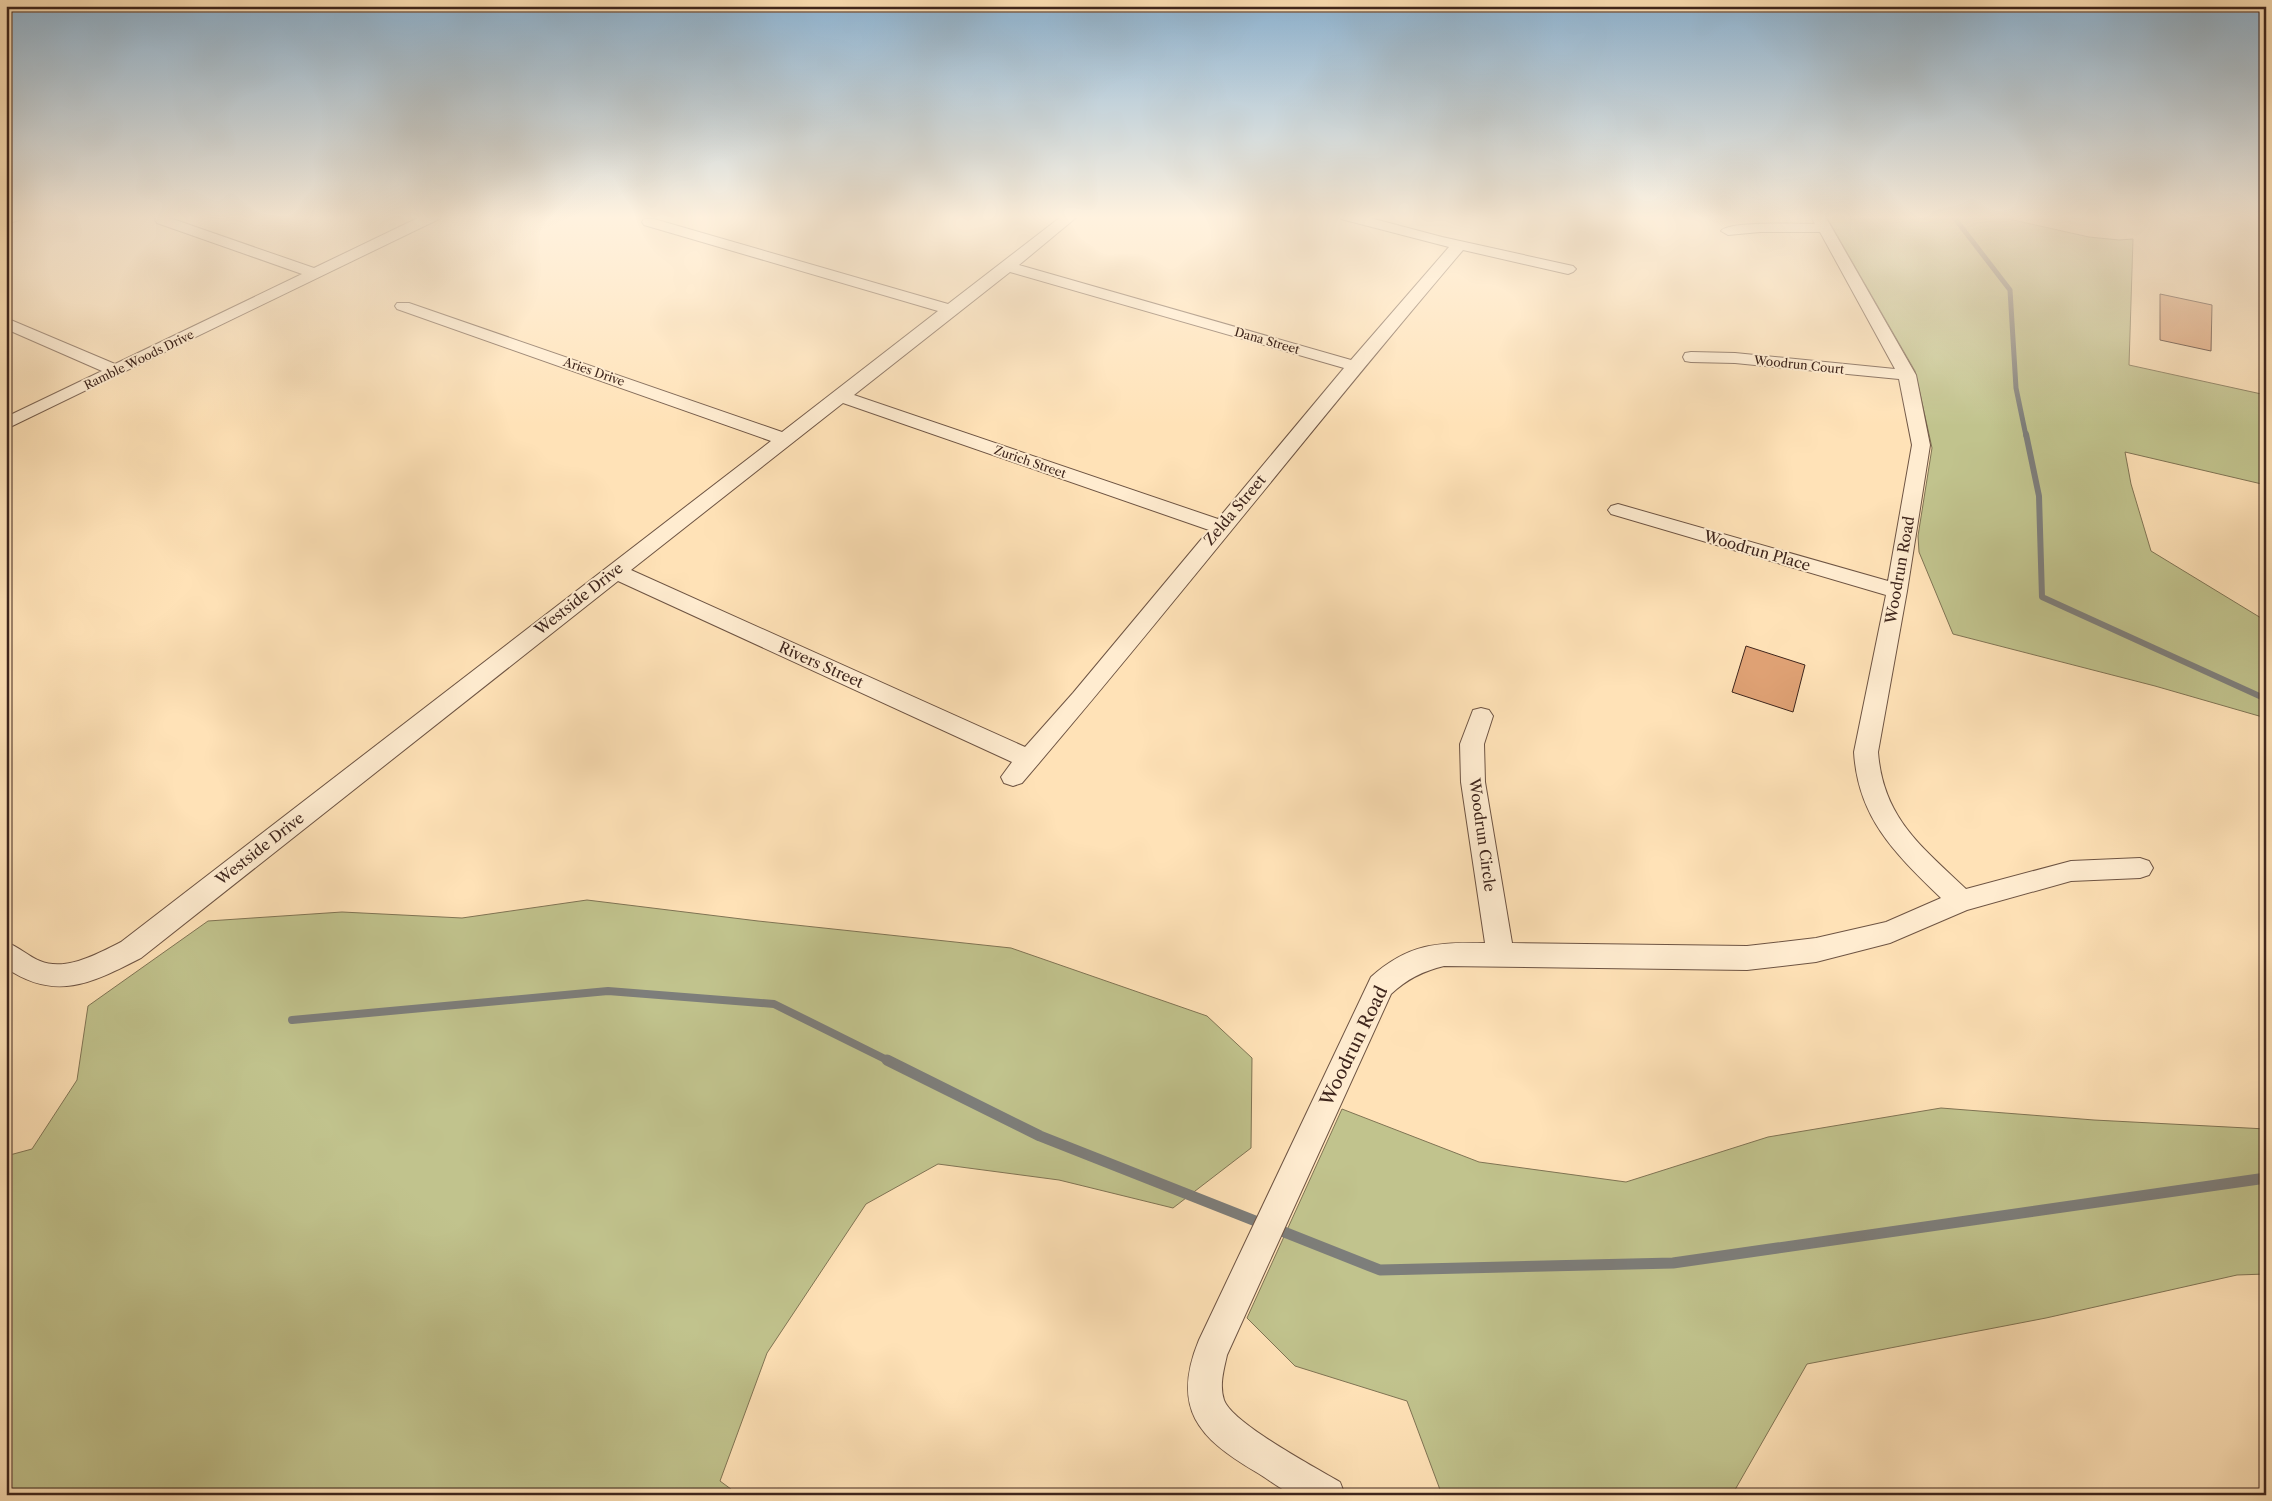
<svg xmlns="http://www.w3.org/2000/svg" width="2272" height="1501" viewBox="0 0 2272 1501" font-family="'Libre Caslon Text',serif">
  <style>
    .green { fill: #c1c38d; stroke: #807454 }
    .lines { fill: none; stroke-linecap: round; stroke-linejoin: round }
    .stream-far3 { stroke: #7d7e7b; stroke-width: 5 }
    .stream-far2 { stroke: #7d7e7b; stroke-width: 6 }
    .stream-far1 { stroke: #7d7e7b; stroke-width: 8 }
    .stream { stroke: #7d7e7b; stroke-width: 11 }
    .building { fill: #e0a275; stroke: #3e251c }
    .minor-casing { stroke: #6e5443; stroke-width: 2 }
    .tertiary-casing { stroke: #6e5443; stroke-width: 2 }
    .minor { fill: #ffecd0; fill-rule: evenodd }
    .tertiary { fill: #ffecd0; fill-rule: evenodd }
    .labels { text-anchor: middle; stroke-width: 4; stroke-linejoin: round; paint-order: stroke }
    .far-street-label { font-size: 12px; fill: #3e251c; stroke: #ffecd0 }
    .street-label { font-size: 15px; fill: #3e251c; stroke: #ffecd0 }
    .near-street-label { font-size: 18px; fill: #3e251c; stroke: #ffecd0 }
  </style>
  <rect width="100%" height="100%" fill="#ffe2b7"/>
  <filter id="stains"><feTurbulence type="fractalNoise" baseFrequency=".004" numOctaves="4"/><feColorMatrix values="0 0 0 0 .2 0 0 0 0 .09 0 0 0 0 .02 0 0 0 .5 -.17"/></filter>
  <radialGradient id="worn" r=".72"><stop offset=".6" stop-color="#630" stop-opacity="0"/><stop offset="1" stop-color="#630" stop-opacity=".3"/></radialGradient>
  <path class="green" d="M1826 216H1995L2089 237 2119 240 2133 239 2129 365 2266 395V485L2125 452 2131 484 2151 551 2266 621V718L2155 686 1953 634 1919 552 1918 536 1932 448 1915 371Z
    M587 900 758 921 1011 948 1207 1016 1252 1058 1251 1148 1173 1208 1059 1180 938 1164 866 1204 767 1353 720 1481 739 1495H6V1156L32 1149 77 1080 88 1006 208 921 342 912 462 918Z
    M1941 1108 2094 1120 2266 1129V1274L2237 1275 2046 1318 1807 1364 1732 1495H1442L1407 1401 1295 1366 1247 1318 1342 1109 1479 1162 1626 1182 1768 1137Z"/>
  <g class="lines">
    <path class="stream-far3" d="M1953 216 2010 290 2016 388 2026 436"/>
    <path class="stream-far2" d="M2026 434 2039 496 2042 597 2266 699"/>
    <path class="stream-far1" d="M292 1020 608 991 774 1004 889 1061"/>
    <path class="stream" d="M887 1060 1040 1136 1263 1224
      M1274 1228 1380 1270 1673 1263 2266 1178"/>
  </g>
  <path class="building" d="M2160 294 2212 305 2211 351 2160 340Z
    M1746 646 1805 665 1793 712 1732 692Z"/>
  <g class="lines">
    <defs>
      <path id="minor" d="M422 216H441L439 219 6 429V417L102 371 6 329V318L115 364 302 274 157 223 155 220 157 217H167L314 268Z
        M1062 216H1078L1019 265 1351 360 1449 247 1341 219 1339 216H1363L1442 237 1573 266 1576 269 1573 272 1568 274 1463 250C1313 426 1172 608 1022 783L1013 786 1004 783 1001 777 1012 762 618 581 141 958C92 983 56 1002 6 968V942C19 947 28 956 40 961 66 972 99 953 121 942L771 441 397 309 395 306 397 303H409L782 432 938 311 644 225 642 222 644 219H654L948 304ZM1010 272 1344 368 1218 519 854 395ZM843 403 1209 530 1073 693 1025 747 631 570Z
        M1811 216H1825L1916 375 1930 445 1907 591 1878 752C1883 818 1921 846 1966 889L2071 861 2140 858 2149 861 2153 868 2149 875 2140 878 2071 881 1967 910 1890 943 1816 962 1747 970 1444 966C1423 971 1407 979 1391 994L1227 1355C1224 1369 1219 1385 1224 1400 1232 1423 1316 1468 1340 1482L1345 1495C1334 1495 1301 1498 1292 1494 1280 1489 1268 1479 1256 1472 1198 1438 1171 1408 1199 1340L1371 977C1408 944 1437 942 1485 943L1461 782 1460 744 1473 710 1481 708 1489 710 1493 716 1484 744 1485 782 1512 943 1747 946 1816 938 1886 922 1941 898C1896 854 1858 819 1854 752L1886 595 1611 514 1608 510 1611 506 1618 504 1625 506 1888 581 1912 445 1899 379 1735 363 1691 362 1685 361 1683 357 1685 353 1691 352 1735 353 1895 369 1820 232H1760L1728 235 1721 231C1728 221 1799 224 1815 224Z"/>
      <path id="tertiary" d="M6 216H21L19 220 6 224Z"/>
    </defs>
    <use href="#minor" class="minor-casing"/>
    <use href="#tertiary" class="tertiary-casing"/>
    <use href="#minor" class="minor"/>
    <use href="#tertiary" class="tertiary"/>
  </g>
  <linearGradient id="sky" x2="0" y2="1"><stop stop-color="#8eb6d6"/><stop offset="0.51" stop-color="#fff2df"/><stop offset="1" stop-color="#fff2df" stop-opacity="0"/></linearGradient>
  <rect width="2272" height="426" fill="url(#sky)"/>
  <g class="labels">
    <g class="far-street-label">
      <text transform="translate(1267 341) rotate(16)" y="4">Dana Street</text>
      <text transform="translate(139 360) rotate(-26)" y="4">Ramble Woods Drive</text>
      <text transform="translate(1799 365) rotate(6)" y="4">Woodrun Court</text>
      <text transform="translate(594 372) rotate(19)" y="4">Aries Drive</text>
      <text transform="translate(1030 462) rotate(19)" y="4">Zurich Street</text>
    </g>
    <g class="street-label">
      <text transform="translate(1235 510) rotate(-50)" y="5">Zelda Street</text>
      <text transform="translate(1757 551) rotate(16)" y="5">Woodrun Place</text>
      <text transform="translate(1900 570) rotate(-80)" y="5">Woodrun Road</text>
      <text transform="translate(579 599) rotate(-38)" y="5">Westside Drive</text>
      <text transform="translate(821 665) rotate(24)" y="5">Rivers Street</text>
      <text transform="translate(1482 835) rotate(82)" y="5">Woodrun Circle</text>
      <text transform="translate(260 849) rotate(-38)" y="5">Westside Drive</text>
    </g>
    <g class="near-street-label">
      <text transform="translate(1354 1046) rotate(-64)" y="6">Woodrun Road</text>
    </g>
  </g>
  <rect width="2272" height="1501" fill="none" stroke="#ffe2b7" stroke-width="25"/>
  <rect x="8" y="8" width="2257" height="1486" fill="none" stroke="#3e251c" stroke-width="2.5"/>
  <rect x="12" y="12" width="2247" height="1476" fill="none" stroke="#3e251c"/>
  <rect width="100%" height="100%" filter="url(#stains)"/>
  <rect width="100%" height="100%" fill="url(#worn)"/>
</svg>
